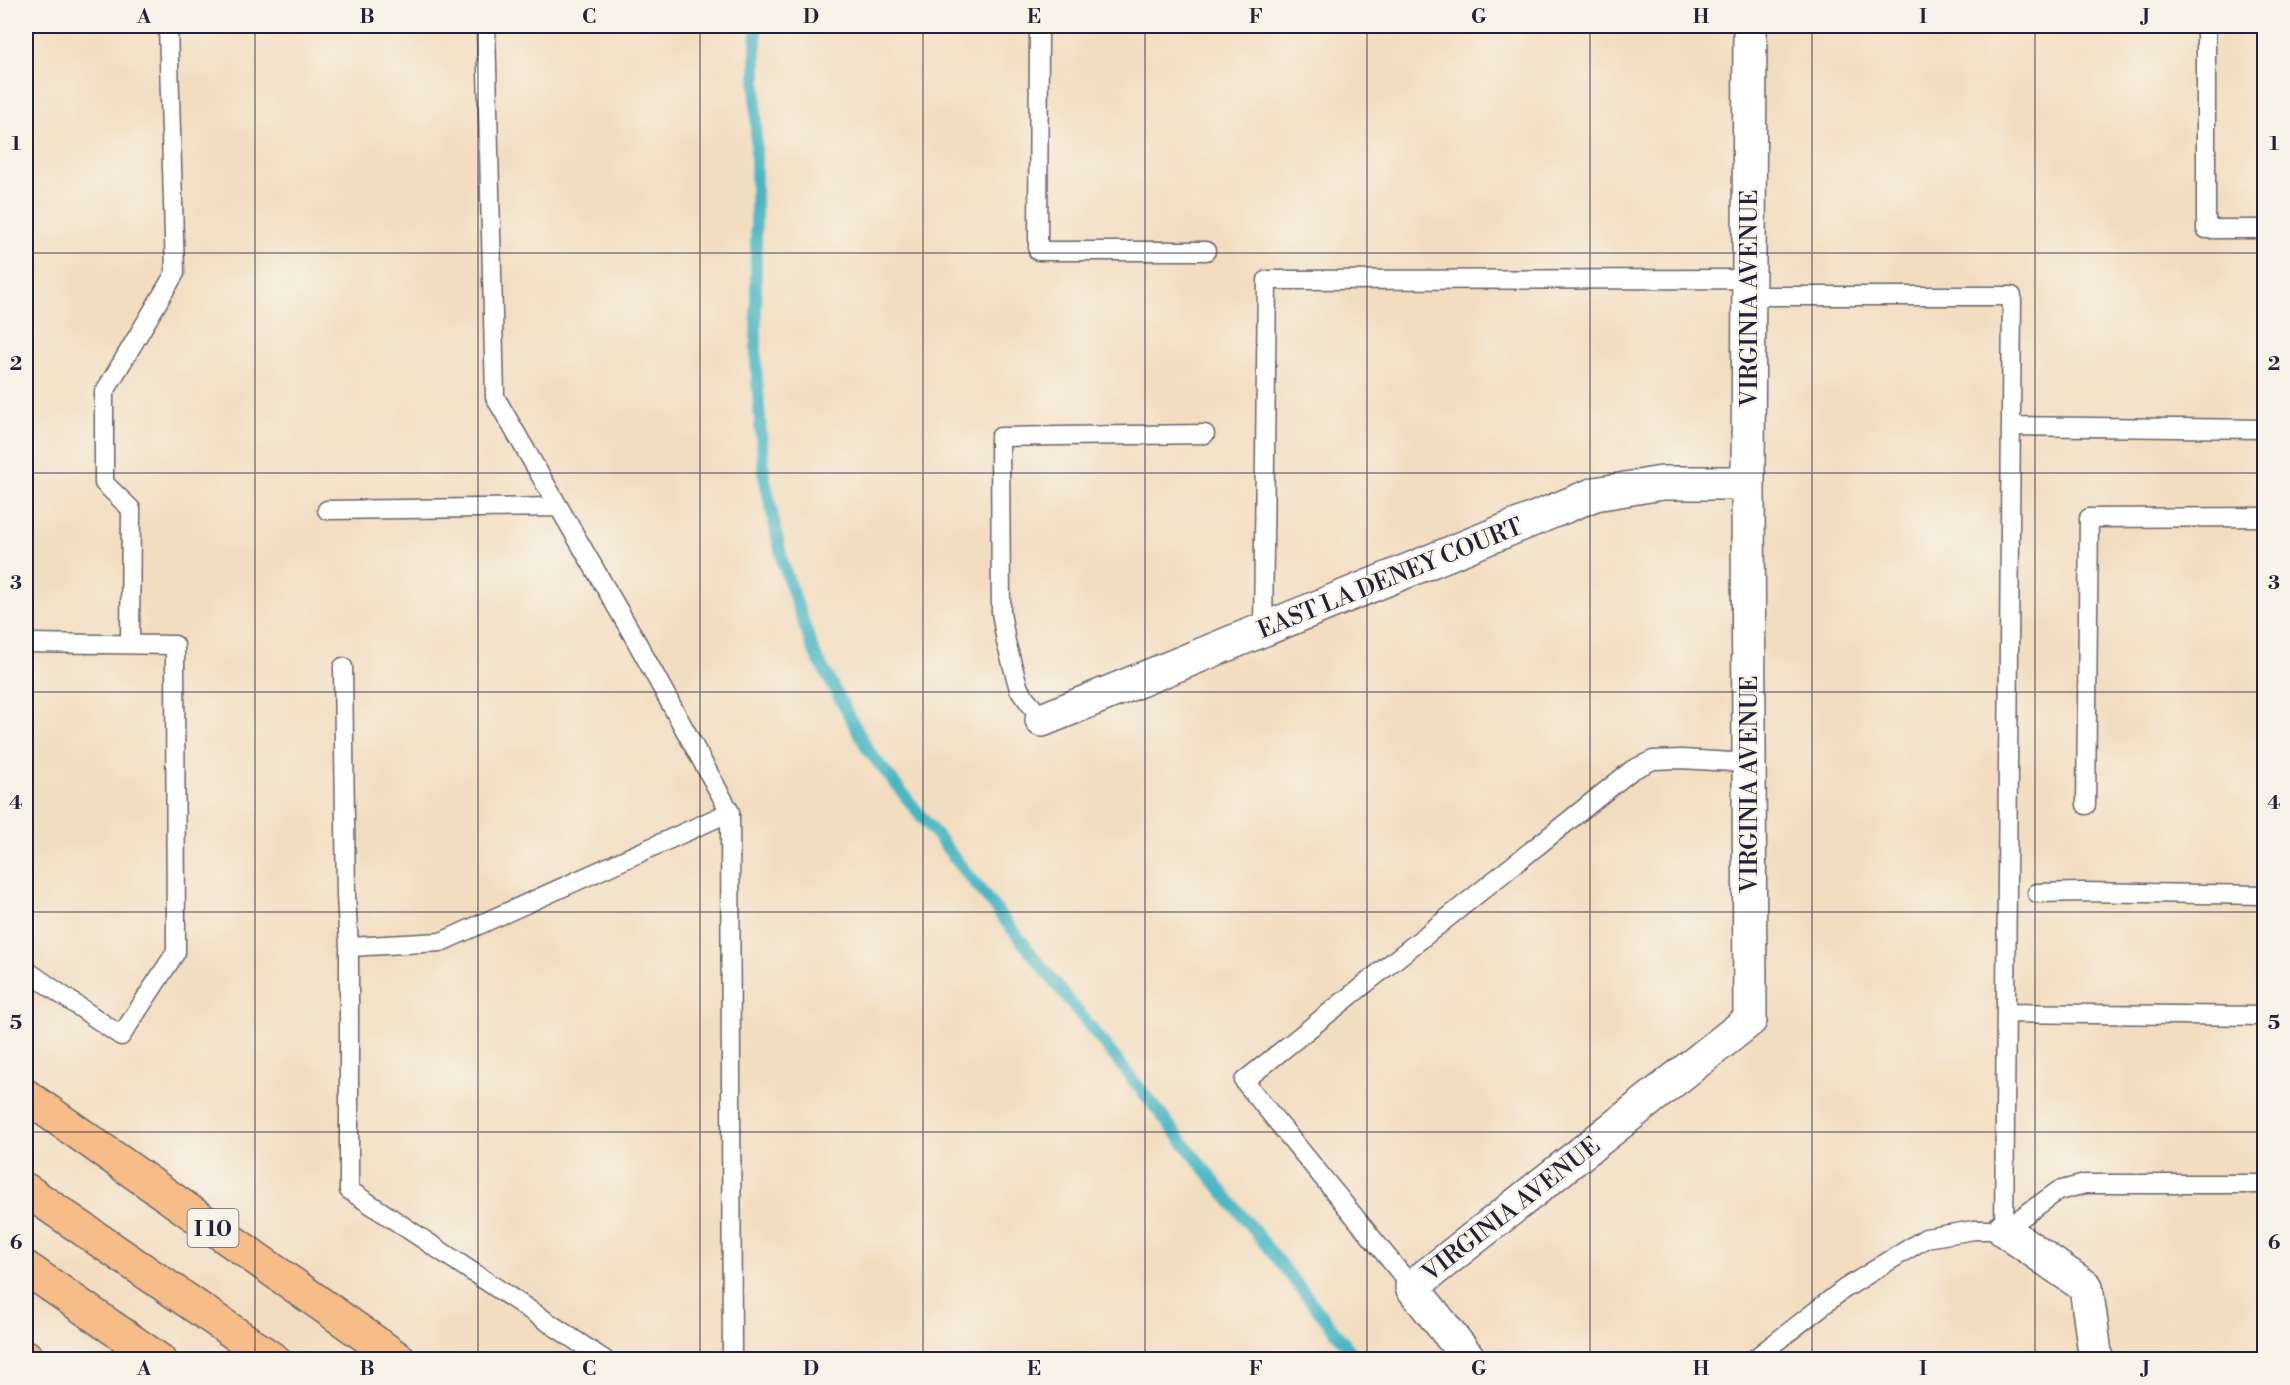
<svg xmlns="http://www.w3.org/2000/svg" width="2290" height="1385" viewBox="0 0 2290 1385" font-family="'Libre Bodoni',serif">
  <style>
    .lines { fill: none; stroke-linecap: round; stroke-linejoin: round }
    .stream { stroke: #49b6c4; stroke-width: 12 }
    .lane-casing { stroke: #6b636a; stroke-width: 21 }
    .street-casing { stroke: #6b636a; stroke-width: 36 }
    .highway-casing { stroke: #6b636a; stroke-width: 36 }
    .lane { stroke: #fff; stroke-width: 18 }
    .street { stroke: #fff; stroke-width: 33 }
    .highway { stroke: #f7bd88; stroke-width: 33 }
    .grid { fill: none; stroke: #22223b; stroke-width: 1.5; stroke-opacity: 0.55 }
    .labels { text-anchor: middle; stroke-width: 4.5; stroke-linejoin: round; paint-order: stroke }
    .shield { fill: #f7f3e8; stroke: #62616f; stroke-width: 1.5 }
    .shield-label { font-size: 22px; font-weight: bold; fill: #22223b }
    .street-label { font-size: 24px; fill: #22223b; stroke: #f7f3e8 }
    .neatline { fill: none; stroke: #22223b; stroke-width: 2 }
    .grid-label { font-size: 20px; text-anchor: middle; font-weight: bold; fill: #22223b }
  </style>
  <rect width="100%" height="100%" fill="#f7f3e8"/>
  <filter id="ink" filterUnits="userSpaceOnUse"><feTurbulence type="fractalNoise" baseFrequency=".0167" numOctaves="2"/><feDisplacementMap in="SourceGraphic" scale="12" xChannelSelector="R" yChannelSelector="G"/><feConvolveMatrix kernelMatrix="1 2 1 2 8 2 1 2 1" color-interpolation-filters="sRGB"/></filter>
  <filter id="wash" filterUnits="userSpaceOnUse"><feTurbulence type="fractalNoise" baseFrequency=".008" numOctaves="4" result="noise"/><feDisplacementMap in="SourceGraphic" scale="24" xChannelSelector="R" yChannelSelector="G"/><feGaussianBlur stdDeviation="1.35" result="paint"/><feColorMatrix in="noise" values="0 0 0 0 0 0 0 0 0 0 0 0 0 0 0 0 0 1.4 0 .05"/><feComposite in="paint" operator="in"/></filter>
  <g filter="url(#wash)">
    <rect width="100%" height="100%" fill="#f3ddc0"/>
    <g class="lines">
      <path class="stream" d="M756 26V364L764 475 783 564 813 650 868 750 1358 1360"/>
    </g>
  </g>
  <g filter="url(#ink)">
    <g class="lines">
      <defs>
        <path id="lane" d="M486 26 495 397 634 637 730 812 732 1360
          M1039 26 1038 251H1206
          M2206 26V229H2264
          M1749 296H2012L2004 1230H1974L1926 1238 1844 1289 1753 1360
          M2011 426 2264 429
          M327 510 558 507
          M1263 631 1267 280 1749 279
          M26 643 175 645 176 952 121 1036 26 970
          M130 644 131 509 104 483V393L175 273 168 26
          M343 667 346 896 349 947
          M1042 720 1019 689 1006 642 1001 612 1000 437 1205 434
          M2086 805 2089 518 2264 517
          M2037 893 2081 892 2264 895
          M2006 1013 2264 1016
          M2004 1230 2058 1191 2085 1184H2264
          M1412 1287 1244 1081 1632 770 1653 760 1681 759 1749 763
          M605 1360 349 1190V947L441 942 730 812"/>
        <path id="street" d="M1042 720 1595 494 1662 483H1748
          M2004 1230 2086 1287 2096 1360
          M1470 1360 1412 1287 1750 1020 1748 483 1750 26"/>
        <path id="highway" d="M26 1096 400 1360
          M26 1190 274 1360
          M26 1268 159 1360
          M26 1357 29 1360"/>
      </defs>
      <use href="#lane" class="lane-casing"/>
      <use href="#street" class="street-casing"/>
      <use href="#highway" class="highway-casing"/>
      <use href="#lane" class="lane"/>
      <use href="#street" class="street"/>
      <use href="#highway" class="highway"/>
    </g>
  </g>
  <path class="grid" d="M255 26V1360M478 26V1360M700 26V1360M923 26V1360M1145 26V1360M1367 26V1360M1590 26V1360M1812 26V1360M2035 26V1360M26 253H2264M26 473H2264M26 692H2264M26 912H2264M26 1132H2264"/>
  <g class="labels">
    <rect class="shield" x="187.5" y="1209" width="51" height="38" rx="4.5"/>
    <g class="shield-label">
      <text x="213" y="1236">I 10</text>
    </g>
    <g class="street-label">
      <text transform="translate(1749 298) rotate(-90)" y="8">VIRGINIA AVENUE</text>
      <text transform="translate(1390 578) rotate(-22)" y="8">EAST LA DENEY COURT</text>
      <text transform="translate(1749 784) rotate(-90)" y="8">VIRGINIA AVENUE</text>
      <text transform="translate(1511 1209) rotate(-38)" y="8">VIRGINIA AVENUE</text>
    </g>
  </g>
  <rect width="2290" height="1385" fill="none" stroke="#f7f3e8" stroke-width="66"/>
  <rect x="33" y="33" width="2224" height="1319" class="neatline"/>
  <g class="grid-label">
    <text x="144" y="23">A</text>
    <text x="367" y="23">B</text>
    <text x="589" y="23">C</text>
    <text x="811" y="23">D</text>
    <text x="1034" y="23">E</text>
    <text x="1256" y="23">F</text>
    <text x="1479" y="23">G</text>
    <text x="1701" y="23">H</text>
    <text x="1923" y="23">I</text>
    <text x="2146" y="23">J</text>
    <text x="16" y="150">1</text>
    <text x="2274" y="150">1</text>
    <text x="16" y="370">2</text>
    <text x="2274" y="370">2</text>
    <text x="16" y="589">3</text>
    <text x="2274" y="589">3</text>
    <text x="16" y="809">4</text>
    <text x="2274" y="809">4</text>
    <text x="16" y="1029">5</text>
    <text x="2274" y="1029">5</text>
    <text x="16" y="1249">6</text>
    <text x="2274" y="1249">6</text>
    <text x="144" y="1375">A</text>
    <text x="367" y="1375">B</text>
    <text x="589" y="1375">C</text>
    <text x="811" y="1375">D</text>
    <text x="1034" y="1375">E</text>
    <text x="1256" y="1375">F</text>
    <text x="1479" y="1375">G</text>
    <text x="1701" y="1375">H</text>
    <text x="1923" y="1375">I</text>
    <text x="2146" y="1375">J</text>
  </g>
</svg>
